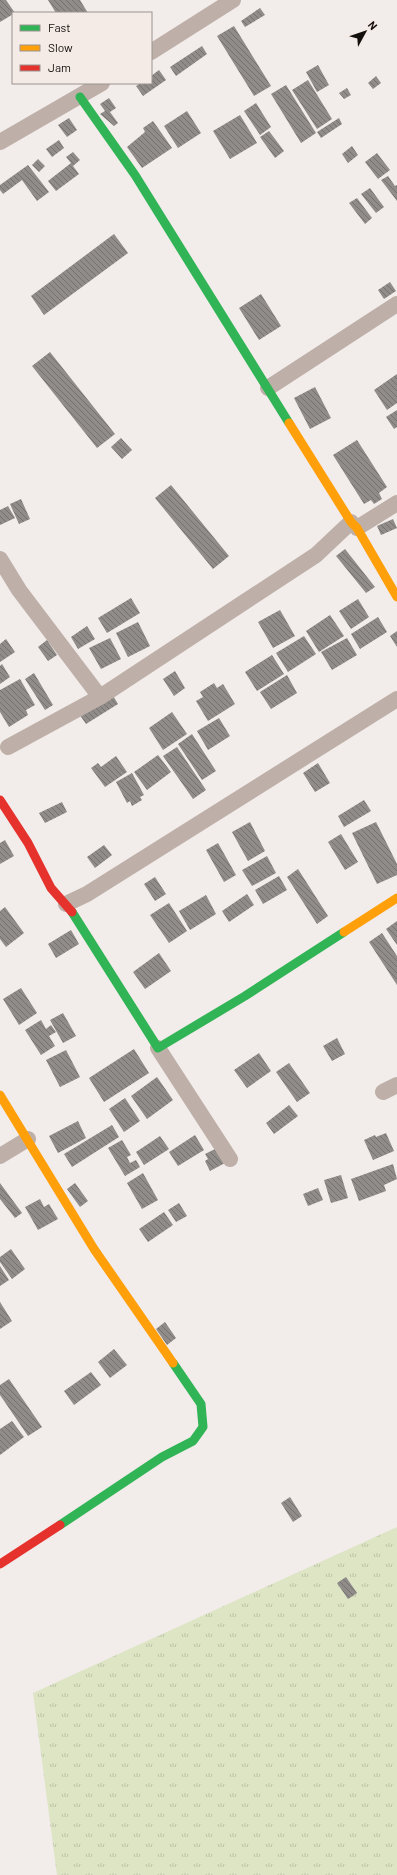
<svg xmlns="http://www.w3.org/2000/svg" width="397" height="1875" viewBox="0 0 397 1875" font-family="Barlow,sans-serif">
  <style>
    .grass { fill: url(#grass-tufts) }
    .building { fill: url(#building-back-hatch) }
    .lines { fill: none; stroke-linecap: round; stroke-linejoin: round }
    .street { stroke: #beb0a8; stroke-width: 16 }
    .fast { stroke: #30b455; stroke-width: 9 }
    .slow { stroke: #ff9f0a; stroke-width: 9 }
    .jam { stroke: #e5322d; stroke-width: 9 }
  </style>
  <defs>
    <pattern id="grass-tufts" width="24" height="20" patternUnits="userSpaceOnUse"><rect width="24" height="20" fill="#dde5c4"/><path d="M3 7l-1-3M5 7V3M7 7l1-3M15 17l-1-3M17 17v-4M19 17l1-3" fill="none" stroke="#bdc3a7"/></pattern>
    <pattern id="building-back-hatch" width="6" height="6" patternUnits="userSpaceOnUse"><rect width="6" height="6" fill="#908c8a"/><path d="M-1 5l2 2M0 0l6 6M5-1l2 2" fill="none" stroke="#74716f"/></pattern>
  </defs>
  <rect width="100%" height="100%" fill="#f2ecea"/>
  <path class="grass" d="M397 1527V1875H57L33 1693Z"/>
  <path class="building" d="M0 0H6L15 13 0 22Z
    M48 0H80L88 13H56Z
    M260 8 265 15 245 27 241 21Z
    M234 26 271 86 254 96 217 36Z
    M202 46 207 54 176 76 170 67Z
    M318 65 329 85 317 92 306 72Z
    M159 70 166 80 143 96 136 86 141 83H151V76Z
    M376 76 381 83 373 89 368 83Z
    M308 80 332 119 317 129 292 90Z
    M286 85 316 133 301 143 271 94Z
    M347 88 351 95 344 99 339 93Z
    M109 98 116 108 110 112 118 123 114 126 100 114 105 111 100 104Z
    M256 103 271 127 260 135 244 111Z
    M187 111 201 133 178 148 164 126Z
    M240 115 257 143 230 159 213 131Z
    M69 118 77 130 67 137 58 125Z
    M339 118 342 124 321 138 317 132Z
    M153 121 172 148 142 168 127 147 145 132 143 128Z
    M269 131 284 151 275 158 260 137Z
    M59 140 64 148 52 157 46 149Z
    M352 146 358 155 348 163 342 154Z
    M73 152 80 160 73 166 79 174 56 191 48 181 71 163 66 157Z
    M377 153 390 170 378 179 365 162Z
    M38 159 45 166 39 172 32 165Z
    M28 165 49 192 37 201 22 180 3 194 0 190V185Z
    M388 176 395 186 397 185V201L381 180Z
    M370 188 384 207 376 213 361 194Z
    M357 198 372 218 365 224 349 203Z
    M114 234 128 253 44 315 31 296Z
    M390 282 396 291 384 299 378 290Z
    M261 294 281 326 259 340 239 308Z
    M50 352 115 434 97 448 32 366Z
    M397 374V403L387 410 374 390Z
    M315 387 331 418 310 429 294 398Z
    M397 410V427L394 429 386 417Z
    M121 438 132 450 122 459 111 447Z
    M357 440 387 487 379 493 382 499 374 504 371 500 364 504 333 455Z
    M171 485 229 556 213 569 155 498Z
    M21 499 30 519 19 524 10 504Z
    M8 506 15 518 0 525V510Z
    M393 519 397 528 381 535 377 526Z
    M345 549 375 587 366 593 336 556Z
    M131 598 140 613 107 633 98 618Z
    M358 599 369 617 351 629 339 611Z
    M280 610 295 636 273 648 258 622Z
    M330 615 344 636 319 652 306 631Z
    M378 617 387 632 360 649 351 634Z
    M138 622 150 646 128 657 116 633Z
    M87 626 95 639 78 649 71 637Z
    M397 631V647L390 636Z
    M304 636 316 654 288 672 276 653Z
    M110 638 121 659 101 669 89 648Z
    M347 638 357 655 332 670 321 652Z
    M6 639 15 652 0 662V644Z
    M47 640 57 655 48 661 38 647Z
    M272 655 284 674 257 691 245 672Z
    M2 664 10 677 0 684V666Z
    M175 671 185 688 174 696 163 679Z
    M34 673 53 705 45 710 25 679Z
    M287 675 297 693 271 709 260 692Z
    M20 679 35 705 26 710 28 715 9 727 0 712V690Z
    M214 683 217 688 223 684 235 704 208 721 196 701 203 697 200 692Z
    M112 694 118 704 86 724 79 714Z
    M172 712 187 734 163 750 149 728Z
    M219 718 230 736 208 750 197 731Z
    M192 734 216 771 202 780 178 744Z
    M177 747 206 790 193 799 163 756Z
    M158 755 171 772 147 790 134 772Z
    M116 756 127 772 105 787 91 768 98 763 101 767Z
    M318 763 330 783 315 792 303 773Z
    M132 773 144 795 140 797 142 800 132 806 130 801 127 803 116 782Z
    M364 800 371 811 344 827 338 816Z
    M62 802 67 812 45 823 39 813Z
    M250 822 265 851 248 861 232 832Z
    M376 822 397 864V875L377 884 352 833Z
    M341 834 358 862 345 870 328 842Z
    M5 840 14 856 0 864V843Z
    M218 843 236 875 224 882 206 850Z
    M104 845 112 855 95 868 87 857Z
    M267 856 276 873 252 886 242 870Z
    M298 869 328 916 317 924 287 877Z
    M279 876 287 890 263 904 255 890Z
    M155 877 166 894 155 901 144 884Z
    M247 894 254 905 229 922 222 911Z
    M206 895 216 914 190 930 179 911Z
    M169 903 187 931 169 943 150 915Z
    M5 907 24 933 6 947 0 939V911Z
    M397 921V945L386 929Z
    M71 930 79 944 56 958 48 944Z
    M382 933 397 956V985L369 942Z
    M159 953 171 971 145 989 133 972Z
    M21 988 37 1013 19 1025 3 999Z
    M63 1013 76 1036 63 1043 50 1020Z
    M41 1020 46 1029 51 1025 56 1032 49 1036 55 1046 41 1055 25 1030Z
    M337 1038 345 1054 332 1061 323 1046Z
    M134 1049 149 1073 104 1102 89 1078Z
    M66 1050 80 1077 60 1087 46 1060Z
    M259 1053 271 1071 247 1088 234 1070Z
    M289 1063 310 1093 297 1102 276 1072Z
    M157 1077 173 1100 147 1119 131 1096Z
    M125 1098 140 1121 124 1132 109 1109Z
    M289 1105 298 1116 274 1134 266 1123Z
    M78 1121 86 1138 58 1153 49 1136Z
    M112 1125 119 1137 72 1167 64 1154Z
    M386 1133 394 1151 373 1160 364 1140 375 1135 376 1137Z
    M195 1135 204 1150 178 1166 169 1152Z
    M160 1136 169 1149 144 1165 136 1152Z
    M122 1140 131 1155 127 1157 130 1163 136 1160 140 1167 125 1176 108 1148Z
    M217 1148 225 1163 210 1171 205 1161 208 1159 205 1154Z
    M393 1164 397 1179 384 1185 386 1191 359 1201 351 1179Z
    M143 1173 158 1200 142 1209 127 1183Z
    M341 1175 348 1198 331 1203 324 1180Z
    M0 1183 22 1213 15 1218 0 1199Z
    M75 1183 88 1201 80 1207 67 1189Z
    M318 1188 323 1200 308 1206 303 1194Z
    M40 1199 44 1207 49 1204 58 1219 38 1230 25 1207Z
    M179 1203 187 1216 176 1222 168 1210Z
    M164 1212 173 1225 148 1242 139 1229Z
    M11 1249 25 1269 12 1279 0 1262V1257Z
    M0 1266 9 1280 0 1286Z
    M0 1302 12 1321 0 1329Z
    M165 1322 176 1338 167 1345 156 1329Z
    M114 1349 127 1365 110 1378 98 1362Z
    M91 1372 101 1385 74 1405 64 1391Z
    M9 1379 42 1427 28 1436 0 1395V1385Z
    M12 1421 24 1437 0 1455V1429Z
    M290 1497 302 1516 293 1522 281 1503Z
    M346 1577 357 1593 348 1599 337 1583Z"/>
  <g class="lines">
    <path class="street" d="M151 52 233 0
      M0 142 102 83
      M268 388 397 304
      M357 528 397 503
      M0 559 19 590 100 697
      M8 747 100 697 316 555 351 522
      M66 904 87 894 397 699
      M158 1048 230 1159
      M383 1092 397 1085
      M0 1156 28 1139"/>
    <path class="fast" d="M80 97 135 175 289 423
      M72 912 158 1048 245 996 344 932
      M60 1525 162 1457 193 1441 203 1427 201 1404 173 1363"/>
    <path class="slow" d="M289 423 351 522 357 528 397 597
      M344 932 397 898
      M0 1095 94 1249 173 1363"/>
    <path class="jam" d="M0 800 28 843 51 888 72 912
      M0 1564 60 1525"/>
  </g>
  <rect x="12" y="12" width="140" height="72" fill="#f5ebe6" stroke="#9a938f"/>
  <rect x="20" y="25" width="20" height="6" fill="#30b455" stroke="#9a938f"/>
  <text x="48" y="32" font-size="12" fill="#120f0d">Fast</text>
  <rect x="20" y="45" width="20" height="6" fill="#ff9f0a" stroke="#9a938f"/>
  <text x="48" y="52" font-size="12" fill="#120f0d">Slow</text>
  <rect x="20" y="65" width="20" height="6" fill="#e5322d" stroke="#9a938f"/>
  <text x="48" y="72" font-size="12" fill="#120f0d">Jam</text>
  <g transform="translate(365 32) rotate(50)" stroke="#f5ebe6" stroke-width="3" paint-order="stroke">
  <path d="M0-3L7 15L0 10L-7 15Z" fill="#120f0d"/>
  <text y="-6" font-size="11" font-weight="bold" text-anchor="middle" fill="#120f0d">N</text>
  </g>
</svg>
